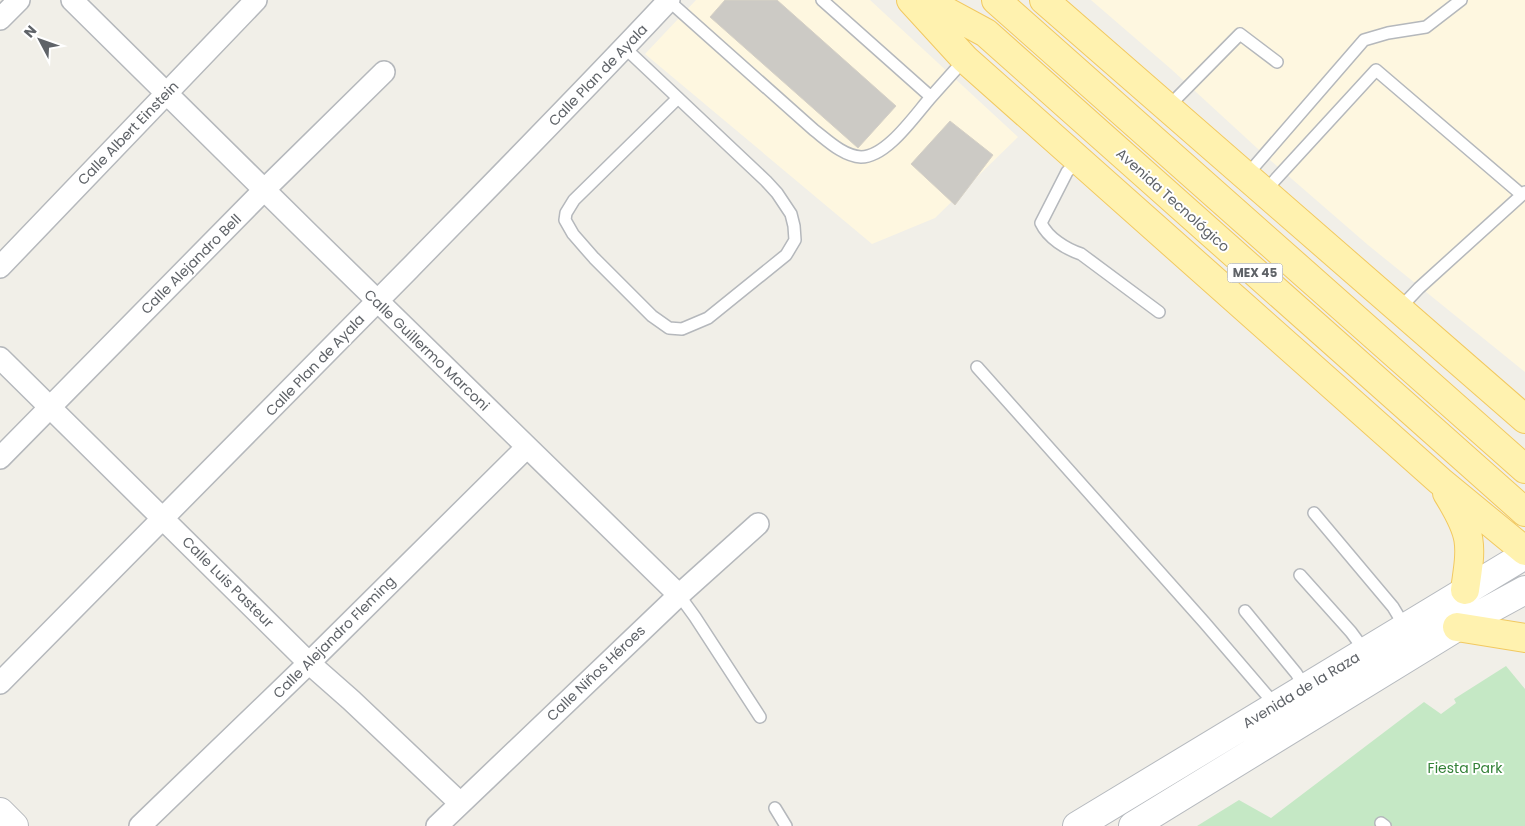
<svg xmlns="http://www.w3.org/2000/svg" width="1525" height="826" viewBox="0 0 1525 826" font-family="Poppins,sans-serif">
  <style>
    .commercial { fill: #fef7e0 }
    .green { fill: #c5e8c5 }
    .building { fill: #cccac5; stroke: #d6d1c6 }
    .lines { fill: none; stroke-linecap: round; stroke-linejoin: round }
    .service-casing { stroke: #b5b8bc; stroke-width: 14 }
    .minor-casing { stroke: #b5b8bc; stroke-width: 24 }
    .tertiary-casing { stroke: #b5b8bc; stroke-width: 30 }
    .secondary-casing { stroke: #b6babf; stroke-width: 30 }
    .primary-casing { stroke: #f2c960; stroke-width: 30 }
    .service { stroke: #fff; stroke-width: 11 }
    .minor { stroke: #fff; stroke-width: 21 }
    .tertiary { stroke: #fff; stroke-width: 28 }
    .secondary { stroke: #fff; stroke-width: 28 }
    .primary { stroke: #fff2af; stroke-width: 28 }
    .labels { text-anchor: middle; stroke-width: 4; stroke-linejoin: round; paint-order: stroke }
    .shield { fill: #fff; stroke: #8f9295; stroke-width: 1 }
    .shield-label { font-size: 12px; font-weight: bold; fill: #5f6368 }
    .street-label { font-size: 14px; fill: #5f6368; stroke: #fff }
    .park-label { font-size: 14px; fill: #348238; stroke: #fff }
  </style>
  <rect width="100%" height="100%" fill="#f1efe8"/>
  <path class="commercial" d="M696 0H870L1018 137 935 218 872 244 645 54Z
    M1091 0H1525V372L1368 245 1270 160 1171 69Z"/>
  <path class="green" d="M1506 666 1525 689V826H1197L1239 800 1271 818 1424 702 1441 714 1456 703 1454 699Z"/>
  <path class="building" d="M725 0H777L896 106 858 148 710 17Z
    M950 121 993 155 955 205 911 164Z"/>
  <g class="lines">
    <defs>
      <path id="service" d="M669 1 814 130C827 140 843 156 861 157 887 157 915 115 931 97L822 0
        M625 48 766 181 777 193 791 214 794 226 795 240 786 255 708 318 682 329 669 328 652 316 594 258 573 234 565 220 566 213 574 200 678 98
        M931 97 965 59
        M1167 108 1240 34 1277 62
        M1078 160 1067 172 1041 223C1048 238 1066 249 1081 254L1159 312
        M1246 176 1364 40 1388 33 1426 27 1461 0
        M1264 192 1376 70 1522 195
        M1400 308 1419 288 1525 192
        M977 367 1204 622 1277 707
        M1314 513 1393 607 1405 627
        M1300 575 1351 632 1365 651
        M679 595 695 617 760 717
        M1245 611 1296 673 1305 687
        M775 808 786 826
        M1381 823 1385 826"/>
      <path id="minor" d="M72 0 308 233 679 595
        M0 19 19 0
        M0 267 256 0
        M0 358 309 663 351 700 460 803
        M0 458 264 190 384 72
        M0 683C137 546 273 408 409 269 496 180 584 91 669 0
        M140 826 309 663 527 447
        M437 826 679 595 758 524"/>
      <path id="tertiary" d="M0 812 14 826"/>
      <path id="secondary" d="M1077 826 1525 555
        M1133 826 1457 627 1525 590"/>
      <path id="primary" d="M911 0 965 59 1440 481 1525 551
        M925 0 986 33 1525 512
        M996 0 1525 469
        M1044 0 1525 419
        M1447 493C1473 535 1472 543 1465 590
        M1457 627 1525 638"/>
    </defs>
    <use href="#service" class="service-casing"/>
    <use href="#minor" class="minor-casing"/>
    <use href="#tertiary" class="tertiary-casing"/>
    <use href="#secondary" class="secondary-casing"/>
    <use href="#primary" class="primary-casing"/>
    <use href="#service" class="service"/>
    <use href="#minor" class="minor"/>
    <use href="#tertiary" class="tertiary"/>
    <use href="#secondary" class="secondary"/>
    <use href="#primary" class="primary"/>
  </g>
  <g class="labels">
    <rect class="shield" x="1227.5" y="263.5" width="55" height="19" rx="4"/>
    <g class="shield-label">
      <text x="1255" y="277">MEX 45</text>
    </g>
    <g class="street-label">
      <text transform="translate(598 75) rotate(-46)" y="5">Calle Plan de Ayala</text>
      <text transform="translate(128 133) rotate(-46)" y="5">Calle Albert Einstein</text>
      <text transform="translate(1173 200) rotate(42)" y="5">Avenida Tecnológico</text>
      <text transform="translate(191 264) rotate(-45)" y="5">Calle Alejandro Bell</text>
      <text transform="translate(427 350) rotate(44)" y="5">Calle Guillermo Marconi</text>
      <text transform="translate(315 365) rotate(-46)" y="5">Calle Plan de Ayala</text>
      <text transform="translate(228 582) rotate(45)" y="5">Calle Luis Pasteur</text>
      <text transform="translate(334 637) rotate(-45)" y="5">Calle Alejandro Fleming</text>
      <text transform="translate(596 673) rotate(-44)" y="5">Calle Niños Héroes</text>
      <text transform="translate(1301 690) rotate(-31)" y="5">Avenida de la Raza</text>
    </g>
    <g class="park-label">
      <text x="1465" y="773">Fiesta Park</text>
    </g>
  </g>
  <g transform="translate(40 40) rotate(311)" stroke="#ffffff" stroke-width="4" paint-order="stroke">
  <path d="M0-4L9 19L0 12L-9 19Z" fill="#5f6368"/>
  <text y="-8" font-size="14" font-weight="bold" text-anchor="middle" fill="#5f6368">N</text>
  </g>
</svg>
